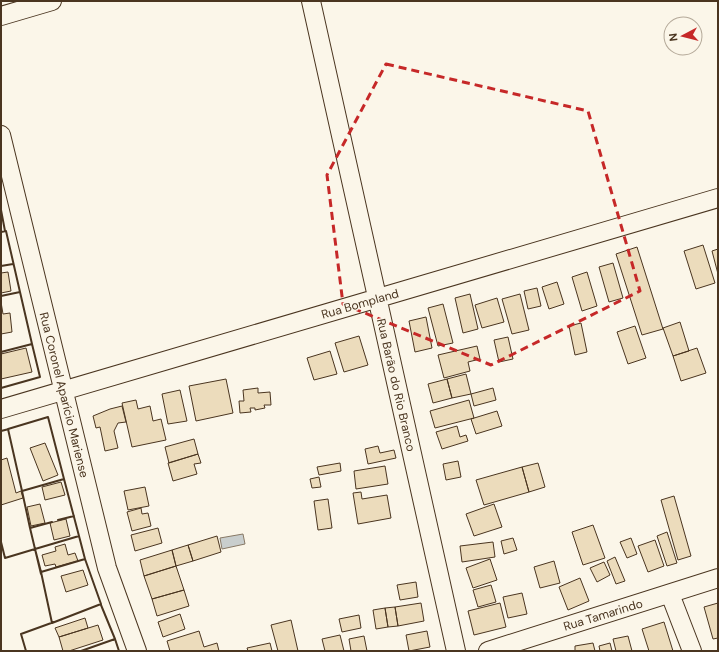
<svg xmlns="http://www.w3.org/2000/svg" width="719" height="652" viewBox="0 0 719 652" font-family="'DM Sans',sans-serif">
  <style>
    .water { fill: #c9cecd; stroke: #887966 }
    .building { fill: #ecdcbc; stroke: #4a3520 }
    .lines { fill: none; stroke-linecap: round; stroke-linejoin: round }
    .minor-casing { stroke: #4a3520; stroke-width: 20 }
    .minor { stroke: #fbf6e9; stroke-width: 18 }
    .wall { stroke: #4a3520; stroke-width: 2 }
    .marked { fill: none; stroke: #c62828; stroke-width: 3; stroke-dasharray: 8 5; stroke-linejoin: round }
    .labels { text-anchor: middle; stroke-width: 3; stroke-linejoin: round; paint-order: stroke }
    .street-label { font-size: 12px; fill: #4a3520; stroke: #fbf6e9 }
  </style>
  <rect width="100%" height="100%" fill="#fbf6e9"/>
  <path class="water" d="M243 534 245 544 222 549 220 538Z"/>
  <path class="building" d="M703 245 715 283 696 289 684 251Z
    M637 247 663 329 642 335 616 254Z
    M718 249V274L712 251Z
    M613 263 623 298 609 302 599 267Z
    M8 272 11 291 1 293V273Z
    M587 272 597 306 582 311 572 277Z
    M557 282 564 304 549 309 542 287Z
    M537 288 541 306 528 309 524 291Z
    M470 294 478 329 463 333 455 298Z
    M520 294 529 330 512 334 502 299Z
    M497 298 504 322 482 328 475 305Z
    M1 302 3 314 10 313 12 332 1 334Z
    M443 304 453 343 438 346 428 308Z
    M426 317 432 348 415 352 409 321Z
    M680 322 689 351 673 356 663 328Z
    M581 323 587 352 575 355 569 326Z
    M635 326 646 358 628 364 617 332Z
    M359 336 368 365 344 372 335 343Z
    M508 337 513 359 499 362 494 340Z
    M477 346 480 359 468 362 470 371 444 378 438 355Z
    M26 348 32 372 1 379V354Z
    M697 348 706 373 681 381 673 356Z
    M330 351 337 374 314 380 307 358Z
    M466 374 471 394 452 398 447 379Z
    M226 379 233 413 196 421 189 386Z
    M447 379 452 398 433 403 428 384Z
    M258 388V393L270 392 271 405H264L265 408 255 410V408H250L251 412 240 413 239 401H244L243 390Z
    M493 388 496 400 474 406 471 394Z
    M180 390 187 421 168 424 162 394Z
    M136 400 138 409 150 406 153 421 161 419 166 440 132 447 122 403Z
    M469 400 474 418 435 428 430 411Z
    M122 406 126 422 118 423 114 431 118 448 105 451 100 427 96 428 93 416 110 409Z
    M497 411 502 426 476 434 471 419Z
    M457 426 460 437 466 435 468 441 442 449 436 432Z
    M194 439 198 454 169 463 165 447Z
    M45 443 58 475 43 481 30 448Z
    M378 446 380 453 394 450 396 458 368 464 365 449Z
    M198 454 201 463 194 464 197 474 173 481 168 463Z
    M7 458 16 493 21 491 23 498 1 505V460Z
    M458 461 461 477 446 480 443 464Z
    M340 463 341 471 319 475 317 467Z
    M538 463 545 487 529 492 522 467Z
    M385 466 388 484 356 489 354 471Z
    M522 467 529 492 484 505 476 480Z
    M319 477 321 487 312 488 310 479Z
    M61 482 65 495 45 500 42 487Z
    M145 487 149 506 128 510 124 491Z
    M361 492 362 499 387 495 391 518 358 524 353 493Z
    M674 496 691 556 678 560 661 500Z
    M328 499 332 528 318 530 314 501Z
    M40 504 45 523 31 526 27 507Z
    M494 504 502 527 474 536 466 514Z
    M141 508 142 514 148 513 151 526 132 531 127 512Z
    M66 519 70 536 54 540 50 523Z
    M593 525 605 558 583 565 572 532Z
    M158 528 162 543 135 551 131 535Z
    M667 532 677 563 667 566 657 536Z
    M217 536 221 552 193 561 188 545Z
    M513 538 517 550 504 554 501 541Z
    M631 538 637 554 627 558 620 542Z
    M655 540 664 566 648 572 638 546Z
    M493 542 495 557 462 562 460 546Z
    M65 544 68 555 75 553 78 561 56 567 55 564 45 566 42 555 56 551 55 547Z
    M188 545 193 561 176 566 172 550Z
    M172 550 176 566 144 576 140 560Z
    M615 557 625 581 616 584 607 561Z
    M490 559 497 580 473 588 466 568Z
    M554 561 560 583 540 588 534 567Z
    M604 562 610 575 597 582 590 568Z
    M176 566 184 590 152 599 144 576Z
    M83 570 88 585 66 592 61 576Z
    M580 578 589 601 568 610 559 587Z
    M416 582 418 597 400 600 397 585Z
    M491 585 496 602 478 607 473 590Z
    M184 590 189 606 157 616 152 599Z
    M522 593 527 614 508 618 503 597Z
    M421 603 424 621 398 626 395 607Z
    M500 603 506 627 474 635 468 611Z
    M718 603V638L713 639 704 607Z
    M395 607 398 626 388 627 385 608Z
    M385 608 388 627 376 629 373 610Z
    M180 614 185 629 163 637 158 622Z
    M359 615 361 628 342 632 339 619Z
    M85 618 88 628 59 637 55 628Z
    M291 620 298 651H278L271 625Z
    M664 622 673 651H649L642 629Z
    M98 625 103 640 69 651H63L59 637Z
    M199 631 204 647 217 643 219 651H170L167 641Z
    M427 631 430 647 409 651 406 635Z
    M340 635 344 651H325L322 639Z
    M364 636 367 651H351L349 639Z
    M628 636 632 651H616L613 639Z
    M270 643 272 651H248L247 648Z
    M593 643 595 651H575V646Z
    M610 643 612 651H600L599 646Z"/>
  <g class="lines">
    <defs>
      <path id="minor" d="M311 1 456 651
        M1 16 52 1
        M1 135 107 568 137 651
        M1 409 718 198
        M670 594 692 651
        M488 651 718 578"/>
    </defs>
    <use href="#minor" class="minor-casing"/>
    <use href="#minor" class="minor"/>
    <path class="wall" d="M1 210 5 231
      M1 232 6 231 20 292H19
      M1 266 13 264
      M1 296 20 292 32 344
      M1 352 32 344 40 377 1 388
      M48 417 64 479 22 491 8 429Z
      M1 431 9 429
      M58 520 74 516
      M58 520 74 516
      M52 522 30 528 35 549 79 536 64 479 22 491 30 528 52 522
      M79 536 85 559 41 572 35 549Z
      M1 542 5 558 35 549
      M34 550 35 549 41 574
      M85 559 101 604 52 623 41 572Z
      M113 640 115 639 119 651
      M26 651 21 634 54 622
      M81 651 115 639 101 605"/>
  </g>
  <path class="marked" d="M386 64 588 111 640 291 491 365 343 304 327 175Z"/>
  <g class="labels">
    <g class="street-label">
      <text transform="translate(360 304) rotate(-16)" y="4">Rua Bompland</text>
      <text transform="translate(396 385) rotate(77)" y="4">Rua Barão do Rio Branco</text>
      <text transform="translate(64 395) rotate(76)" y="4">Rua Coronel Aparício Mariense</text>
      <text transform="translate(603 615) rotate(-17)" y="4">Rua Tamarindo</text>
    </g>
  </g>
  <rect width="719" height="652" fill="none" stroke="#4a3520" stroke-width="4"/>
  <g transform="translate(683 36) rotate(263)"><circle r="19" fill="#fbf6e9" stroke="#b4a999"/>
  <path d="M0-3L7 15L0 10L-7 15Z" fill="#c62828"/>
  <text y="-6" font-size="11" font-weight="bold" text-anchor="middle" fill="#4a3520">N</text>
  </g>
</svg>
